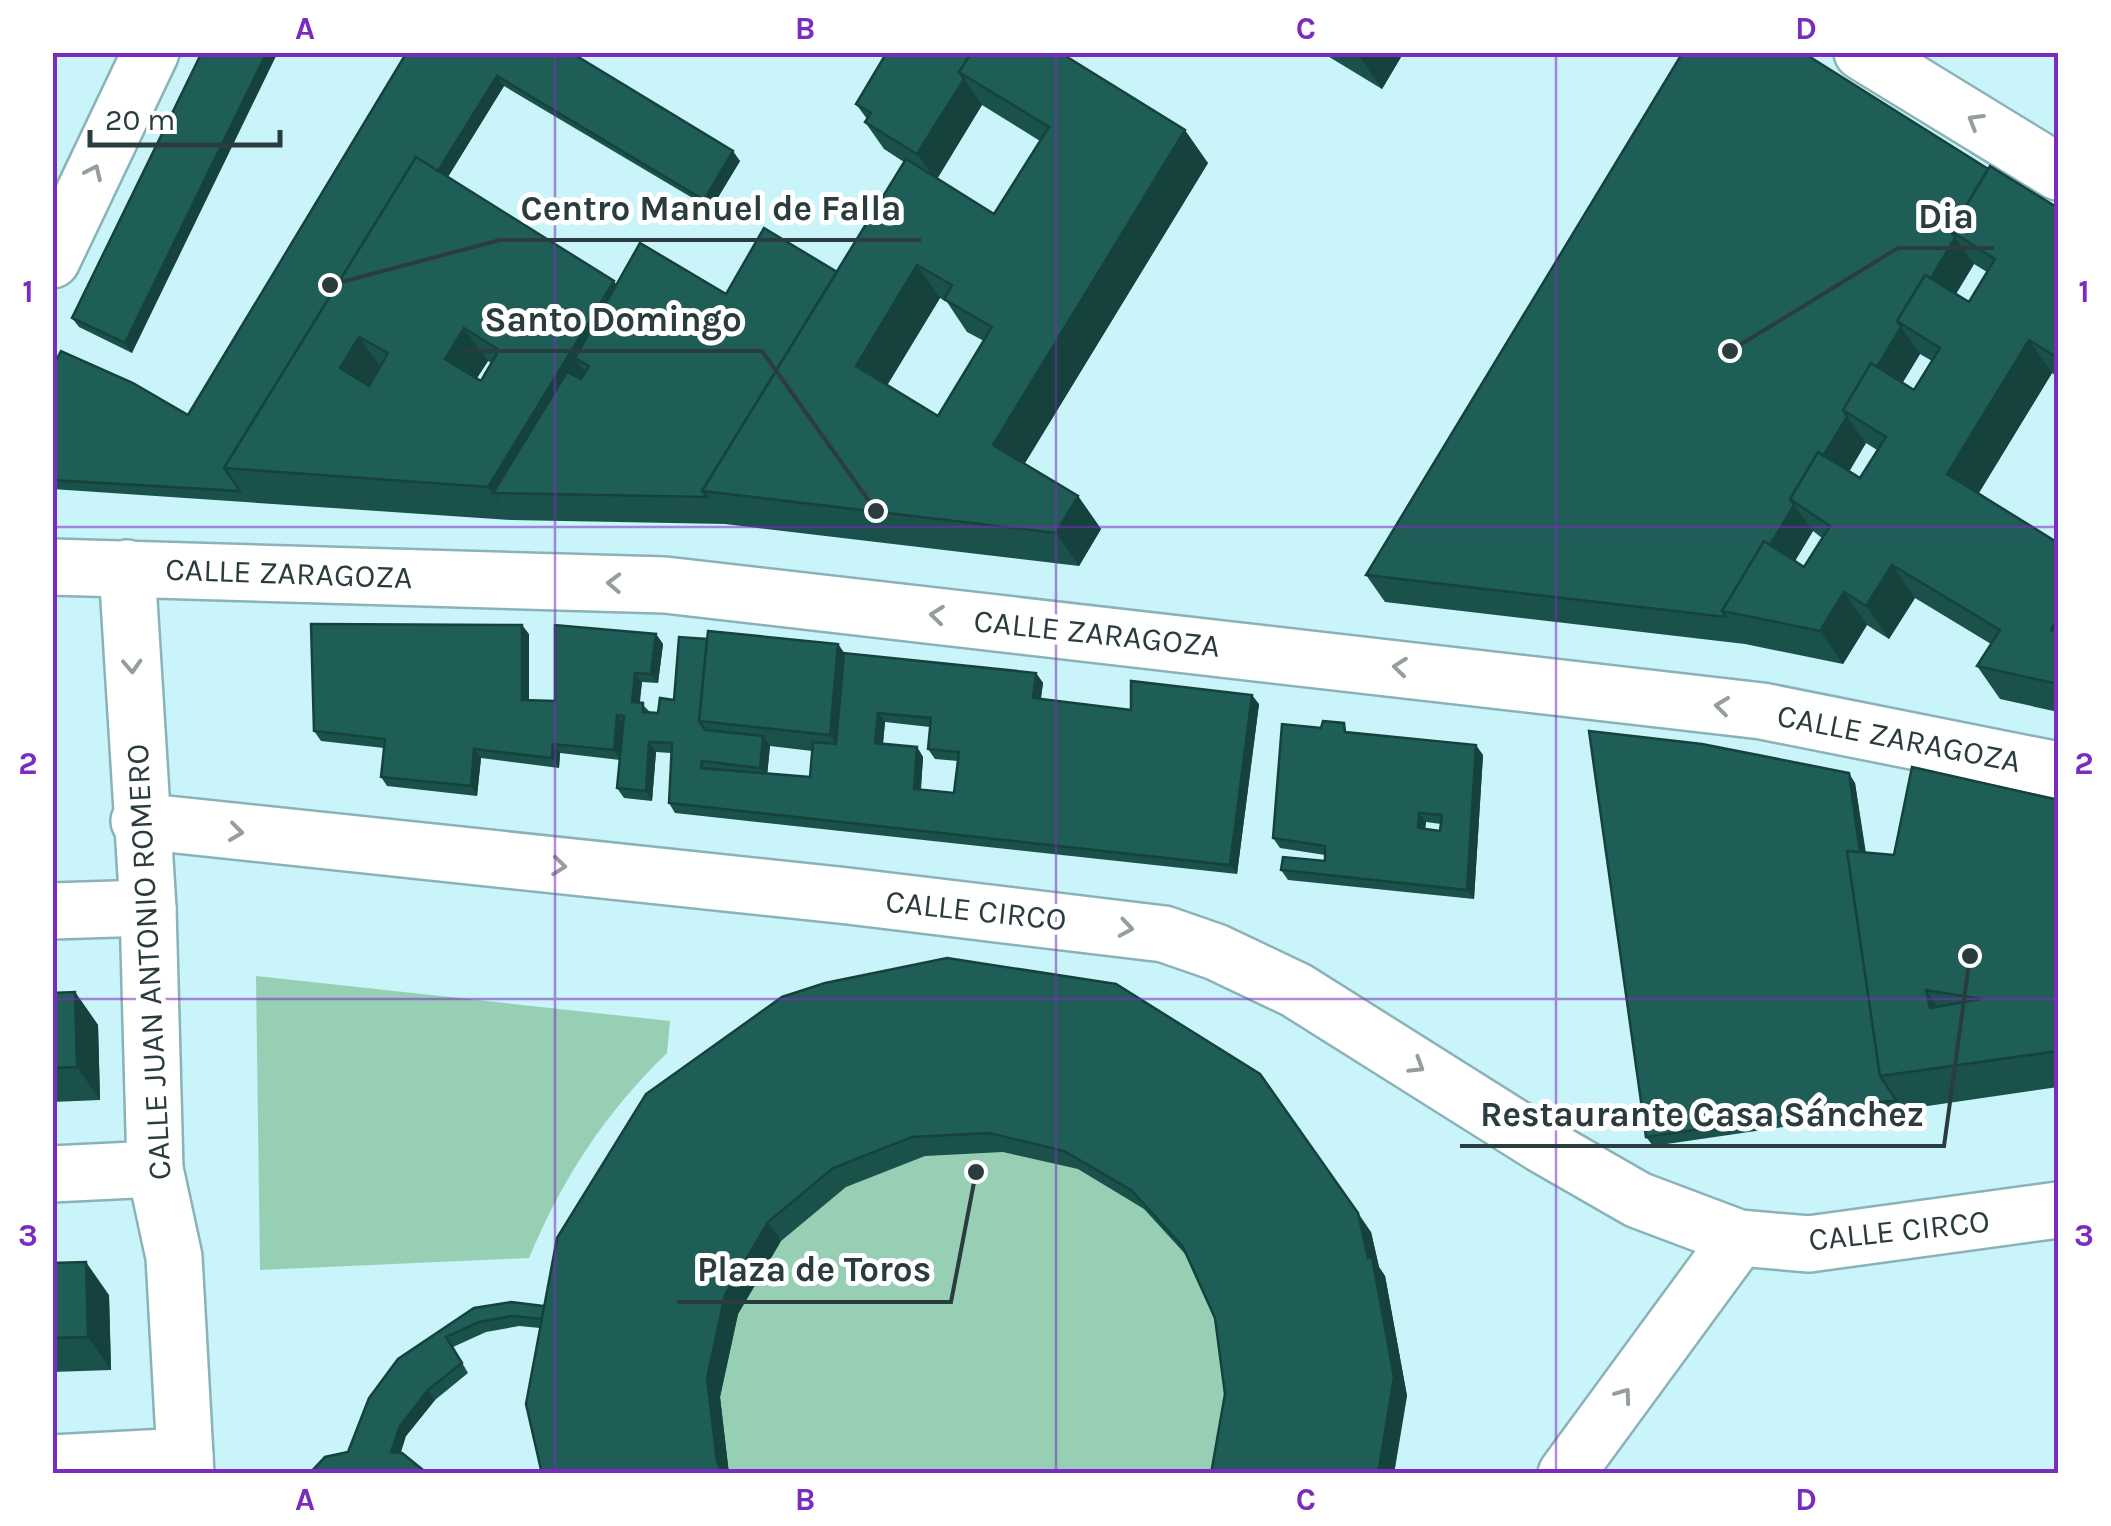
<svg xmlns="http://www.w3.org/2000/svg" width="2111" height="1526" viewBox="0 0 2111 1526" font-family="Karla,sans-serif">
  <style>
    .green { fill: #97cfb5 }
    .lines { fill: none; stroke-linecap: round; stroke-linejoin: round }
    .minor-casing { stroke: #8ab3b8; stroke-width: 60 }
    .tertiary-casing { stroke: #8ab3b8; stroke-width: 60 }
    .minor { stroke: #fff; stroke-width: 55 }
    .tertiary { stroke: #fff; stroke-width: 55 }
    .wall { fill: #1b514b; fill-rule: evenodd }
    .shaded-wall { fill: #16423d }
    .building { fill: #1f5e57; stroke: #16423d; stroke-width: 2.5; fill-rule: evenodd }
    .oneway { stroke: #959e9e }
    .grid { fill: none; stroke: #7b2cbf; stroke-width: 2.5; stroke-opacity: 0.55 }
    .labels { text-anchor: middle; stroke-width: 10; stroke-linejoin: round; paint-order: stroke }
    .street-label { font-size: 32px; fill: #2b3c3e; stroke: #fff }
    .leader { fill: none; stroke: #2b3c3e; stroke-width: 4 }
    .callout-dot { fill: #2b3c3e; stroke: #fff; stroke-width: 4 }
    .callout-label { font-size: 35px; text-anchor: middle; font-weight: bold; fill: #2b3c3e; stroke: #fff; stroke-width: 10; stroke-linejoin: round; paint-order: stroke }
    .neatline { fill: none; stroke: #7b2cbf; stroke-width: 4 }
    .grid-label { font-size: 32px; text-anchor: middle; font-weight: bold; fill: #7b2cbf }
  </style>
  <rect width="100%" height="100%" fill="#c9f4f9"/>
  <path class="green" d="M256 976 670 1021 667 1053C604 1114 563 1178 529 1258L260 1270Z
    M795 1016 1385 1276 1407 1396 1394 1474 551 1473Z"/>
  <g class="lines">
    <defs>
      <path id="minor" d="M1862 52 2058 172
        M52 260 151 52
        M52 911 148 908
        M52 1174 155 1169
        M52 1463 185 1456"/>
      <path id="tertiary" d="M52 567 665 585 1762 711 2058 770
        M127 568 148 908 155 1169 174 1257 186 1474
        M139 821 848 896 1164 934 1216 952 1296 990 1544 1146 1638 1200 1739 1238 1809 1244 2058 1210
        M1566 1474 1739 1238"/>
    </defs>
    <use href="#minor" class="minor-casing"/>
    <use href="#tertiary" class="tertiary-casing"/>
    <use href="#minor" class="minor"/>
    <use href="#tertiary" class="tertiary"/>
  </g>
  <path class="wall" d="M202 52 132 353 79 327 72 318Z
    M407 52H570L740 161 711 209 504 86 448 177 617 285 726 294 837 272 904 162 884 149 865 122 867 119 856 104 887 52H1059L1208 163 1024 464 1078 496 1101 529 1079 566 725 524 511 520 52 489V368L188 415ZM982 105 1040 141 994 214 937 178ZM940 298 947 302 967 332 984 341 938 416 887 385ZM488 361 491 363 481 381 477 378Z
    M1321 52H1404L1382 89Z
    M1988 169 2058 208V377L2052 373 1979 493 2058 543V712L2000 699 1977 666 1991 644 1915 598 1889 639 1867 625 1843 664 1745 644 1385 602 1366 575ZM1974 264 1987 272 1969 302 1956 294ZM1920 354 1932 361 1914 390 1903 382ZM1866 443 1877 450 1860 478 1849 472ZM1813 531 1822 538 1804 567 1795 561Z
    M529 634V700L555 701 656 634 663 644 658 683 642 682 640 702 650 712 658 713 674 700 707 639 838 644 844 653 1036 673 1043 683 1041 699 1131 710 1259 704 1237 874 675 813 669 803 671 753 656 752 652 801 624 798 617 788 620 760 560 753 559 768 481 758 477 796 387 786 381 777 384 748 321 741 314 731ZM885 722 930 727 928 749 935 759 958 761 954 793 921 790 923 757 917 747 883 744ZM770 746 812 751 810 777 767 774Z
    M1321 728 1483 755 1474 899 1288 880 1281 870 1325 861V855L1280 848 1273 838ZM1426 822 1441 824 1440 831 1425 829Z
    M1855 783 1866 853 1894 855 2058 800V1087L1653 1146 1646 1137Z
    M75 992 98 1025 100 1100 52 1102V993Z
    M782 997 1371 1232 1379 1267 1385 1276 1407 1396 1212 1470 1225 1394 1215 1318 1187 1256 1144 1209 1078 1169 1003 1152 925 1156 846 1187 781 1241 738 1314 720 1397 729 1474H542L540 1328 519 1326 486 1332 453 1347 468 1373 435 1400 406 1436 348 1452 398 1359 511 1302 544 1306Z
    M52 1263 109 1295 111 1370 52 1372Z"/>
  <path class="shaded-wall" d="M267 52H278L132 353 125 343Z
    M1361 52H1404L1382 89 1359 56Z
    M497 76 504 86 266 471 253 470Z
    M964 79 982 105 936 181 917 154Z
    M1185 130 1208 163 1016 478 993 445Z
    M733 151 740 161 711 209 704 200Z
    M1955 238 1974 264 1928 340 1903 325Z
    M917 265 940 298 879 399 856 366Z
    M614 281 637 314 589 366 575 358 593 384 493 493 511 520 488 487Z
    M1901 327 1920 354 1874 430 1849 414Z
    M464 328 488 361 468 392 445 359Z
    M359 337 382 369 363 401 340 368Z
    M2029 340 2052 373 1970 507 1947 474Z
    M1847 417 1866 443 1820 519 1795 502Z
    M1078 496 1101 529 1079 566 1056 533Z
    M1794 505 1813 531 1760 619 1729 612Z
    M1892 565 1915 598 1889 639 1866 606Z
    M1844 592 1867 625 1843 664 1820 631Z
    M2058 617V640L2051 630Z
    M522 625 529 634V710L522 700Z
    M656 634 663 644 658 683 651 674Z
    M838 644 851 663 843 754 830 735Z
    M635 673 642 682 638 711 632 702Z
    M1036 673 1043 683 1039 708 1033 698Z
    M1252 695 1259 704 1237 874 1230 865Z
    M878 713 885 722 882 753 875 743Z
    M617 715 624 725 621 760 614 750Z
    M763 736 770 746 767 777 760 768Z
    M649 742 656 752 652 801 646 791Z
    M553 744 560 753 559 768 552 758Z
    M1476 745 1483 755 1474 899 1467 890Z
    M917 747 923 757 920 799 914 789Z
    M474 749 481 758 477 796 471 786Z
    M1849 773 1855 783 1898 1074 1892 1075Z
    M1419 813 1426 822 1424 838 1418 828Z
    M1926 990 1949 1023 1930 1008Z
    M75 992 98 1025 100 1100 77 1067Z
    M1358 1213 1371 1232 1379 1267 1385 1276 1407 1396 1394 1474H1378L1368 1258Z
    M768 1222 781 1241 738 1314 720 1397 729 1474H723L717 1462 707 1378 725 1295Z
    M86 1262 109 1295 111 1370 88 1337Z
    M428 1390 435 1400 406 1436 398 1462 391 1452 400 1426Z"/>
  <path class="building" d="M202 52H267L125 343 72 318Z
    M407 52H570L733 151 704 200 497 76 438 171 416 157 224 468 240 491 52 480V368L61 351 133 383 188 415Z
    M887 52H972L959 72 964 79 917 154 865 122 871 113 856 104Z
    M972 52H1059L1185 130 993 445 1078 496 1056 533 702 491 906 159 994 214 1049 127 959 72ZM917 265 952 285 944 299 992 327 938 416 856 366Z
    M1683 52H1802L1988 169 1951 231 1955 238 1931 278 1925 275 1897 321 1901 327 1877 367 1871 363 1843 410 1847 417 1823 456 1818 452 1790 499 1794 505 1770 545 1764 541 1722 611 1726 617 1366 575Z
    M416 157 614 281 488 487 224 468ZM464 328 499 350 481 381 445 359ZM359 337 388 353 369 386 340 368Z
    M1990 166 2058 208V358L2029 340 1947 474 2058 543V617L2051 630 2058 634V684L1977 666 2000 630 1892 565 1866 606 1844 592 1820 631 1722 611 1764 541 1804 567 1830 526 1790 499 1818 452 1860 478 1886 437 1843 410 1871 363 1914 390 1940 348 1897 321 1925 275 1969 302 1995 259 1951 231Z
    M764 228 837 272 702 491 707 497 493 493 567 372 581 379 589 366 575 358 640 243 726 294Z
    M311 624 522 625V700L555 701V625L656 634 651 674 635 673 632 702 643 703V712L658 713 660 698 674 700 679 637 707 639 699 721 705 730 763 736 760 768 702 761 701 768 810 777 813 742 836 744 844 653 1036 673 1033 698 1131 710V681L1252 695 1230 865 669 803 672 743 649 742 646 791 617 788 624 716 617 715 614 750 553 744 552 758 474 749 471 786 381 777 385 739 314 731ZM878 713 931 718 928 749 959 752 954 793 914 789 917 747 875 743Z
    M708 631 838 644 830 735 699 721Z
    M1323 721 1344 723 1345 732 1476 745 1467 890 1281 870 1283 857 1325 861V846L1273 838 1282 724 1321 728ZM1419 813 1442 815 1440 831 1418 828Z
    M1589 731 1702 744 1849 773 1860 852 1847 851 1880 1076 1896 1100 1646 1137Z
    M1912 767 2058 800V1051L1880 1076 1847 851 1894 855ZM1926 990 1981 999 1930 1008Z
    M947 958 1116 984 1260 1074 1358 1213 1368 1258 1372 1257 1394 1377 1378 1474H1211L1225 1394 1215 1318 1183 1247 1131 1190 1064 1151 989 1133 912 1137 833 1168 768 1222 725 1295 707 1378 717 1462 723 1474H542L526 1404 557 1238 646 1094 782 997 825 983Z
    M75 992 77 1067 52 1068V993Z
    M86 1262 88 1337 52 1338V1263Z
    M511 1302 544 1306 542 1319 512 1316 479 1322 446 1337 462 1363 428 1390 400 1426 391 1452 402 1453 428 1474H309L325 1457 348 1452 369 1398 398 1359 474 1308Z"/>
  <defs><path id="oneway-chevron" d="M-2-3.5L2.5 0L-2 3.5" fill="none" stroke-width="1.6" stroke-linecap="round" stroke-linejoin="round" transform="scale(2.5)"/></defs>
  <g class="oneway">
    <use href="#oneway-chevron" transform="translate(1975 121) rotate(-149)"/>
    <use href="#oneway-chevron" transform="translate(94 172) rotate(-65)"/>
    <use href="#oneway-chevron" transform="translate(614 583) rotate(-178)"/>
    <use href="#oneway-chevron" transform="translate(937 615) rotate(-174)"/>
    <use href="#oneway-chevron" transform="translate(132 666) rotate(87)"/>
    <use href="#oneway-chevron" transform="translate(1400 667) rotate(-174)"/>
    <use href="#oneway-chevron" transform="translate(1722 706) rotate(-173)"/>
    <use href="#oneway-chevron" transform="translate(236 832) rotate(7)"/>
    <use href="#oneway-chevron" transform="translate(559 866) rotate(6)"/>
    <use href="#oneway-chevron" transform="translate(1126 928) rotate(9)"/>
    <use href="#oneway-chevron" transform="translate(1417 1066) rotate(32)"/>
    <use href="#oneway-chevron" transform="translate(1624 1395) rotate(-54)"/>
  </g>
  <path class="grid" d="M555 52V1474M1056 52V1474M1556 52V1474M52 527H2058M52 999H2058"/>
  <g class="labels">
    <g class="street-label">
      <text transform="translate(289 573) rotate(2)" y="11">CALLE ZARAGOZA</text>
      <text transform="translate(1097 633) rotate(6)" y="11">CALLE ZARAGOZA</text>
      <text transform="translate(1899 738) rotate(11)" y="11">CALLE ZARAGOZA</text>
      <text transform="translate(976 910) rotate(6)" y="11">CALLE CIRCO</text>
      <text transform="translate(148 962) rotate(-93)" y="11">CALLE JUAN ANTONIO ROMERO</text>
      <text transform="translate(1899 1230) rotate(-6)" y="11">CALLE CIRCO</text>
    </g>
  </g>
  <path class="leader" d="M330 285L500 240H921M1730 351L1898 248H1994M876 511L762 351H465M1970 956L1944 1146H1460M976 1172L951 1302H677"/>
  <g class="callout-dot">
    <circle cx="330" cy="285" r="10"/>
    <circle cx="1730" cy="351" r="10"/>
    <circle cx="876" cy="511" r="10"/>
    <circle cx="1970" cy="956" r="10"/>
    <circle cx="976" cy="1172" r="10"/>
  </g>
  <g class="callout-label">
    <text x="711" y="220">Centro Manuel de Falla</text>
    <text x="1946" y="228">Dia</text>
    <text x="613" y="331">Santo Domingo</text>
    <text x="1702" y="1126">Restaurante Casa Sánchez</text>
    <text x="814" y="1281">Plaza de Toros</text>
  </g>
  <rect width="2111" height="1526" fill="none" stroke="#ffffff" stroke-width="110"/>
  <path d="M90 130v15h190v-15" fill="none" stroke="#2b3c3e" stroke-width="5"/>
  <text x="105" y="130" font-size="30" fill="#2b3c3e" stroke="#ffffff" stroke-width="8" paint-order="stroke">20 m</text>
  <rect x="55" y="55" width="2001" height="1416" class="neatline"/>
  <g class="grid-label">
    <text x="305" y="39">A</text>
    <text x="805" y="39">B</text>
    <text x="1306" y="39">C</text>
    <text x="1806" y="39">D</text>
    <text x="28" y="302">1</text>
    <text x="2084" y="302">1</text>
    <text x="28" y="774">2</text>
    <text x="2084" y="774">2</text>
    <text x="28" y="1246">3</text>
    <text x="2084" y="1246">3</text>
    <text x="305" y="1510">A</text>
    <text x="805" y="1510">B</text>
    <text x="1306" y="1510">C</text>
    <text x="1806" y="1510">D</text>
  </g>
</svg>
